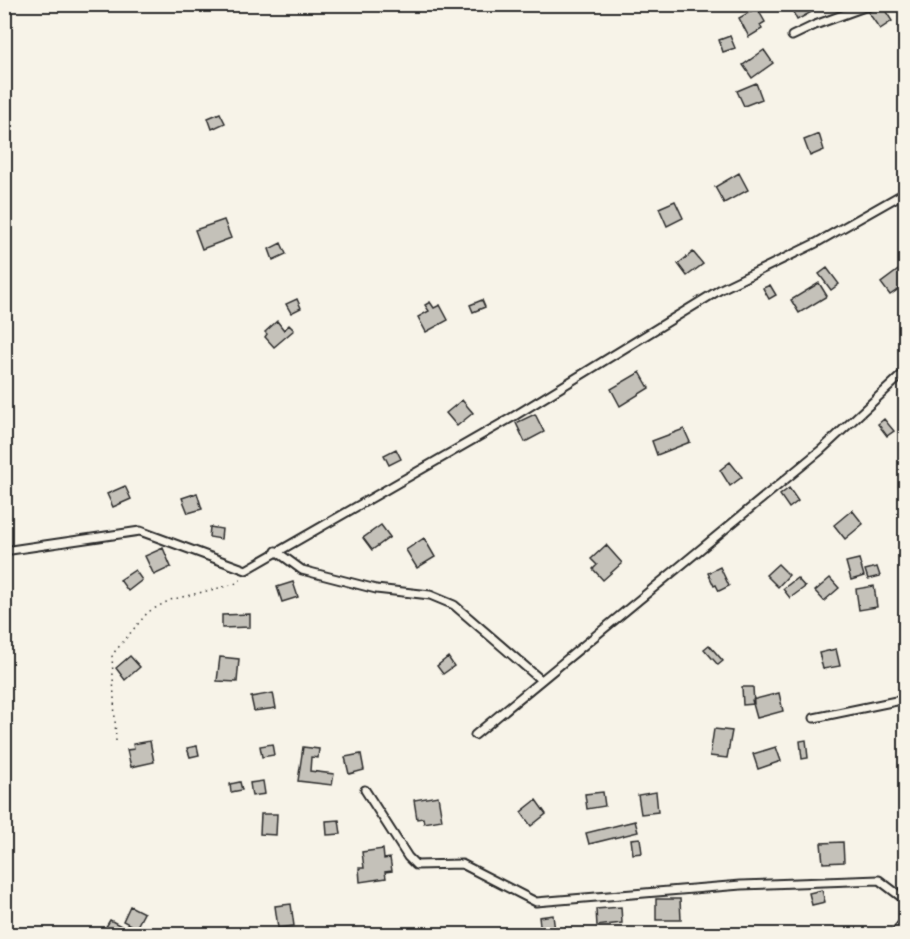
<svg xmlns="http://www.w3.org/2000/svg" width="910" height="939" viewBox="0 0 910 939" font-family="Itim,sans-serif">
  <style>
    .building { fill: #c4c1b9; stroke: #2b2b2b; stroke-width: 1.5 }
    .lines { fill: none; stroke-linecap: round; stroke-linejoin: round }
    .street-casing { stroke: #2b2b2b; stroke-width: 11 }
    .path { stroke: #2b2b2b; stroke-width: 1.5; stroke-dasharray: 1.5 4.5; stroke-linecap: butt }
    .street { stroke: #f7f3e8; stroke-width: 7 }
  </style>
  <rect width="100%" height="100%" fill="#f7f3e8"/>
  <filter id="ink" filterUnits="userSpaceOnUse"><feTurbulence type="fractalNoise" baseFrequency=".0167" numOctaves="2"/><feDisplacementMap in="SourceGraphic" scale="12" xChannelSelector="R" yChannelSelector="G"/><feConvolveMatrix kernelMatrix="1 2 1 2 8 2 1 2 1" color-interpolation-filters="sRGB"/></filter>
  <g filter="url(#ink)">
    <path class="building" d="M789 4H815L817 9 797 20Z
      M881 4 892 21 880 29 868 12Z
      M757 8 765 22 760 25 762 29 749 37 739 18Z
      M730 36 735 48 723 52 719 40Z
      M764 50 773 63 752 78 743 65Z
      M756 83 762 99 744 106 737 91Z
      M220 113 225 123 212 129 208 118Z
      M819 134 824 150 810 156 804 140Z
      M739 173 748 190 724 203 715 187Z
      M675 201 683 218 667 226 659 208Z
      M224 220 231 238 202 249 195 230Z
      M281 243 286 254 273 260 269 249Z
      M693 252 703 264 687 276 678 264Z
      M827 268 839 284 831 290 819 274Z
      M901 268 906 274V284L890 295 881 283Z
      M819 283 827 296 799 313 791 300Z
      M770 285 776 295 769 299 763 288Z
      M297 299 301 308 291 313 286 304Z
      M482 300 485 307 473 312 470 305Z
      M430 302 434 308 440 305 448 320 426 332 418 317 429 311 425 305Z
      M277 321 284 330 289 325 294 330 274 347 265 337 267 334 265 332Z
      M640 372 649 388 620 406 611 389Z
      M462 400 473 413 457 426 446 413Z
      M535 414 544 432 525 442 516 423Z
      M884 419 894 431 887 436 878 424Z
      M684 429 690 442 657 455 652 441Z
      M396 449 401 459 389 465 384 455Z
      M730 462 742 477 730 486 720 470Z
      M125 486 131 499 113 507 107 494Z
      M789 488 798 501 789 508 780 495Z
      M197 493 202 509 188 513 182 498Z
      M852 510 863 524 845 539 834 525Z
      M381 525 390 537 372 550 363 538Z
      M210 527 222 529 221 539 209 537Z
      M424 538 435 557 417 568 406 550Z
      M606 545 622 563 603 580 593 569 597 565 591 559Z
      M163 548 171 567 154 575 145 556Z
      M859 559 864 576 851 580 846 562Z
      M778 564 789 575 778 587 766 575Z
      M720 567 729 586 719 591 716 585 714 586 708 573Z
      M877 567 880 576 868 579 865 570Z
      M135 570 142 580 128 591 120 580Z
      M797 578 805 587 790 598 783 589Z
      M830 578 839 588 824 601 815 591Z
      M293 582 298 597 282 602 277 587Z
      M874 586 877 607 859 610 856 589Z
      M250 614V627L222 628V615Z
      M709 645 723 661 718 665 704 649Z
      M836 649 840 666 823 669 819 653Z
      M130 656 140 667 125 680 116 668Z
      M220 657 239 659 237 682 217 681Z
      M448 657 454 666 443 674 437 666Z
      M742 687H753L754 704 743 705Z
      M273 693 276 708 254 711 251 697Z
      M779 693 783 711 757 718 752 700Z
      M714 729 732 731 727 758 710 756Z
      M806 740 808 758 802 759 800 741Z
      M150 741 154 762 131 767 127 750 134 749 133 744Z
      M272 744 274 755 262 757 260 746Z
      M197 746 199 755 190 757 187 748Z
      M303 747 319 749 318 758 311 757 310 771 334 774 332 785 298 781Z
      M776 747 781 761 758 769 753 754Z
      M361 754 364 770 349 774 345 757Z
      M263 781 265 794 252 796 250 783Z
      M240 782 242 790 231 792 230 784Z
      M603 792 605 806 587 809 585 794Z
      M656 792 658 812 641 814 638 795Z
      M438 796 442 820 424 823 423 818 417 819 414 800Z
      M536 800 546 814 531 826 521 812Z
      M261 814H277L276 835 260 834Z
      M339 820 341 834 327 835 326 821Z
      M635 821 638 832 589 844 586 833Z
      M640 838 642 853 633 854 631 839Z
      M843 842 844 862 823 863 821 843Z
      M383 849 384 859 390 858 392 871 385 872 386 878 360 882 359 868H364L362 852Z
      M822 890 825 902 812 905 809 893Z
      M656 899H680L681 920H656Z
      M291 904 294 926 278 928 275 906Z
      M130 906 144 913 136 928 123 921Z
      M621 907 622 923 597 926 596 909Z
      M553 915 555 931 541 933 539 917Z
      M110 920 123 927 119 934H108L103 932Z"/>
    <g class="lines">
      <defs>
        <path id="street" d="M792 36 815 25 873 4
          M4 551 140 531 246 570 511 418 721 289 816 243 906 192
          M276 551 302 570 376 589 430 595 454 605 541 680
          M814 718 906 699
          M475 735 821 450 906 371
          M365 790 408 857 416 865 462 864 536 902 741 885 879 880 904 899 906 908
          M894 934 906 919"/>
      </defs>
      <use href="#street" class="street-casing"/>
      <path class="path" d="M116 741 112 655 148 612 170 600 231 585 239 582 242 576"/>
      <use href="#street" class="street"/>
    </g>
  </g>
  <rect width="910" height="939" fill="none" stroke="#f7f3e8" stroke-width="24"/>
  <rect x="12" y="12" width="886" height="915" fill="none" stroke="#2b2b2b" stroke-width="2" filter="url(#ink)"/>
</svg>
